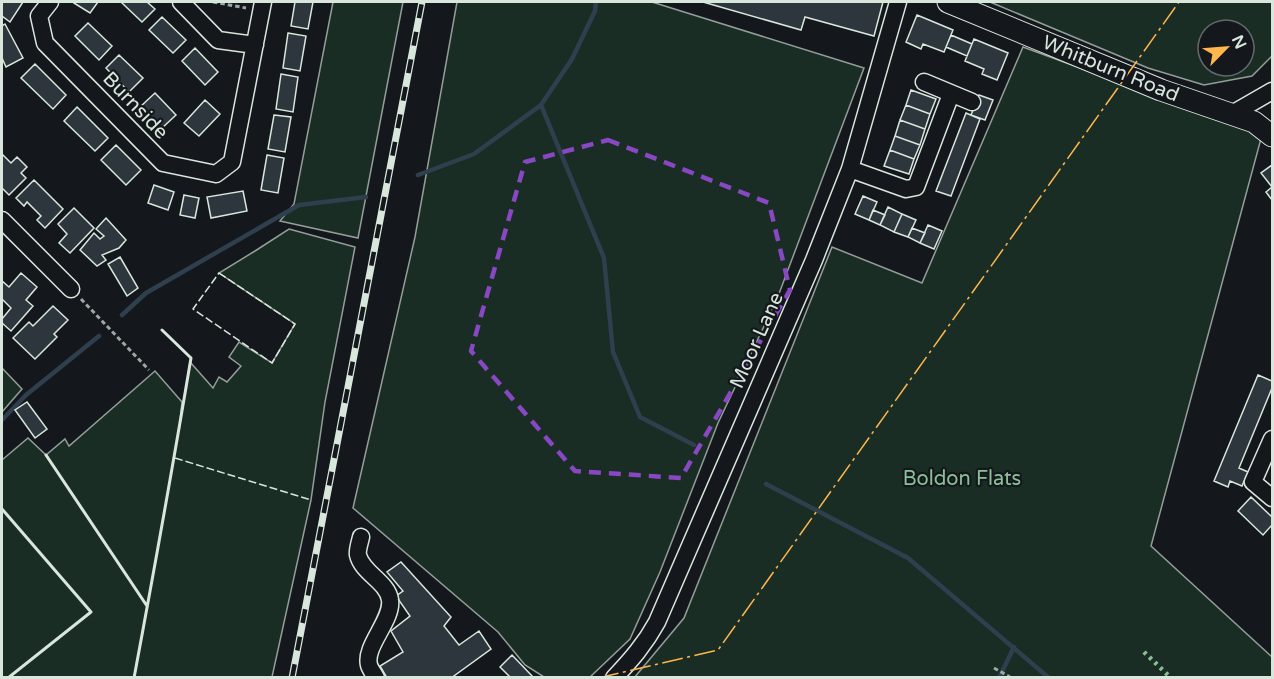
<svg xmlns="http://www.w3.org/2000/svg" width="1274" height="679" viewBox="0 0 1274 679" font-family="'Varela Round',sans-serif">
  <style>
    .green { fill: #1a2d24; stroke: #939e99; stroke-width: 1.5; fill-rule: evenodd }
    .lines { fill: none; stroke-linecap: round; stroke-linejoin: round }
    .stream { stroke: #2f3f4d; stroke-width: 4.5 }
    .building { fill: #2c363c; stroke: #d8e6dc; stroke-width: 1.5 }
    .minor-casing { stroke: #d8e6dc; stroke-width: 19 }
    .major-casing { stroke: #d8e6dc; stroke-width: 23 }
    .path { stroke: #9da8a2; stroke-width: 3; stroke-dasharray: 4.5 3; stroke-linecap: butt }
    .minor { stroke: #14181c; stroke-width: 16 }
    .major { stroke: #14181c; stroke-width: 21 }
    .rail-casing { stroke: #d8e6dc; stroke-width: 7 }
    .rail { stroke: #14181c; stroke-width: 4.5; stroke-dasharray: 14; stroke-linecap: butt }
    .hedge { stroke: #8ac095; stroke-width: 4.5; stroke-dasharray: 3 4.5; stroke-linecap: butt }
    .fence { stroke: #d8e6dc; stroke-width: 1.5; stroke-dasharray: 8 3; stroke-linecap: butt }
    .wall { stroke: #d8e6dc; stroke-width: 3 }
    .power { stroke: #ffb74d; stroke-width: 1.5; stroke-dasharray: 21 4.5 3 4.5; stroke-linecap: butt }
    .marked { fill: none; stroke: #8948c3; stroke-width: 4.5; stroke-dasharray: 12 8; stroke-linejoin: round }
    .labels { text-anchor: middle; stroke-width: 4.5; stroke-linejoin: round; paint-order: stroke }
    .street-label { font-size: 20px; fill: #d8e6dc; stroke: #14181c }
    .park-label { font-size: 20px; fill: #8ac095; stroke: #14181c }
  </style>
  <rect width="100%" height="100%" fill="#14181c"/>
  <path class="green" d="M333 2H403L358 238 280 221 294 204Z
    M457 2H652L864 68 777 299 718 423 660 572 630 639 590 677H544L525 665 498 632 353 508 415 237Z
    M990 2H1272V56L1252 76 1204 85 1148 68ZM1208 30H1244V66H1208Z
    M1023 47 1262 135 1151 546 1272 657V677L634 678 684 618 832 247 922 283Z
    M289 229 355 247 325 402 311 500 272 677H2V460L28 438 46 455 65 439 69 446 155 371 182 402 179 431 190 362 213 388 219 377 227 382 241 366 229 357 239 342 272 363 295 324 219 273 255 251Z
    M2 368 22 389 2 412Z"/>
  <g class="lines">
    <path class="stream" d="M541 105 604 258 613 352 640 417 694 445
      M418 175 474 154 541 105 572 59 595 11 596 2
      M122 315 146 293 299 205 366 197
      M2 420 26 395 99 336
      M766 484 908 558 1049 678
      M999 678 1014 647"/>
  </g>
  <path class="building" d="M2 2H23L10 22 2 16Z
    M75 2H98L90 13 74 3Z
    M121 2H147L155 9 142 22Z
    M295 2H313L308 29 291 26Z
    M703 2H883L874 36 805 17 801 30Z
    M917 15 953 30 944 52 923 44 921 49 906 42Z
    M162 17 186 40 173 53 149 30Z
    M88 23 112 46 99 60 75 36Z
    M5 24 23 58 6 67 2 58V26Z
    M288 33 306 36 300 71 283 68Z
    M951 35 972 44 967 56 946 47Z
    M974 39 1008 53 997 80 982 74 984 69 965 61Z
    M195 48 218 72 205 85 182 61Z
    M119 55 143 78 129 92 106 68Z
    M35 64 66 95 53 109 21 78Z
    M281 74 298 77 293 112 276 109Z
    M911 90 936 99 930 114 906 105Z
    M155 93 176 115 161 129 140 107Z
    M979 95 993 100 985 120 971 115Z
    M205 100 220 114 199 136 184 123Z
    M906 105 930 114 925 129 900 120Z
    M77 107 108 138 95 151 64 121Z
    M966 113 980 119 951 196 936 191Z
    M274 115 291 117 285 152 268 149Z
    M900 120 925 129 920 145 895 136Z
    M895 136 920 145 914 159 890 150Z
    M116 145 141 170 126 185 101 160Z
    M890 150 914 159 909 174 884 166Z
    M2 154 11 163 17 157 27 167 21 173 26 178 9 195 2 188Z
    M267 155 284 158 278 193 261 190Z
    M1272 165V200L1266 192 1272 187 1261 173Z
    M34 180 63 209 45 228 37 220 41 216 27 202 24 206 16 198Z
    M154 185 174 192 168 210 148 203Z
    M243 191 247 211 211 218 207 197Z
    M184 195 199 198 195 218 180 215Z
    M863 196 877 202 869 220 855 214Z
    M888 207 902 214 894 232 880 225Z
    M74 208 94 228 70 253 59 243 67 234 58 224Z
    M873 210 885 215 880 225 869 220Z
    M902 214 916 220 908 237 894 232Z
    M106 218 126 240 119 248 102 255 106 260 97 266 80 250 94 233 100 239 104 236 96 229Z
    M928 225 942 231 934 249 920 243Z
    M912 228 925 233 920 243 908 237Z
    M120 257 138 288 127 296 108 264Z
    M21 273 37 287 26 300 33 306 11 331 2 323V319L11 308 2 299V281L9 287Z
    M53 306 68 320 54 334 57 337 35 359 13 338 29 322 33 326Z
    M1258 375 1272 381V388L1239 468 1248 472 1242 486 1230 481 1228 487 1214 481Z
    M27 402 47 429 35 438 15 410Z
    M1251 497 1272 517V525L1263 535 1238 511Z
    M401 562 451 617 444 626 459 645 479 631 491 649 451 678H387L380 666 403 652 391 631 410 616 396 596 403 591 387 572Z
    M512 655 534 678H511L500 667Z"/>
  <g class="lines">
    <defs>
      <path id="minor" d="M50 2 39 16 45 43 163 163 216 174 232 162 263 2
        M181 2 218 40 255 45
        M924 82 972 102
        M1232 114 1272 91
        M850 169 906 189 916 187 951 94
        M2 220 71 289
        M1272 439 1253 482 1272 498
        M361 537C360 542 357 550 358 555 362 573 388 582 390 600 393 620 364 646 369 665 370 669 374 674 376 678
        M614 678C631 660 645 644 657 622L814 260 850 169 898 2"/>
      <path id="major" d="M948 2 1161 90 1254 122 1272 136"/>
    </defs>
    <use href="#minor" class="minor-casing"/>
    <use href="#major" class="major-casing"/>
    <path class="path" d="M213 2 246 8
      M81 299 149 370
      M994 668 1010 677"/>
    <use href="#minor" class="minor"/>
    <use href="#major" class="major"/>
    <defs>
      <path id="rail" d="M292 678 422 2"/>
    </defs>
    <use href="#rail" class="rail-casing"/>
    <use href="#rail" class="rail"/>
    <path class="hedge" d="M1144 652 1171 678"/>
    <path class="fence" d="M219 273 295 324 272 363 193 309Z
      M175 458 311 500"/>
    <path class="wall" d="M46 455 147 606
      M2 509 91 612 8 678
      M134 678C154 571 173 465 191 358L162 330"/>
    <path class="power" d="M598 678 718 650 1179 2"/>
  </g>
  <path class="marked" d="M608 140 769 203 790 290 681 478 575 471 471 351 525 162Z"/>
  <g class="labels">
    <g class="street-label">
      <text transform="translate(1111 68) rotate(22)" y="7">Whitburn Road</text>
      <text transform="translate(136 105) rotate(46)" y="7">Burnside</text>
      <text transform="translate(756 340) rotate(-66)" y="7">Moor Lane</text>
    </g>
    <g class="park-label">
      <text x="962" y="485">Boldon Flats</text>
    </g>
  </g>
  <rect width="1274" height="679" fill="none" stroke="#d8e6dc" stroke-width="6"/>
  <g transform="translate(1226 48) rotate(65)"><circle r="28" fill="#14181c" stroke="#626a69" stroke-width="1.5"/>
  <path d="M0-4.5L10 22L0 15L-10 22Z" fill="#ffb74d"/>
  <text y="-9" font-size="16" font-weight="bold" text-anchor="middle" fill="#d8e6dc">N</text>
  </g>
</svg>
